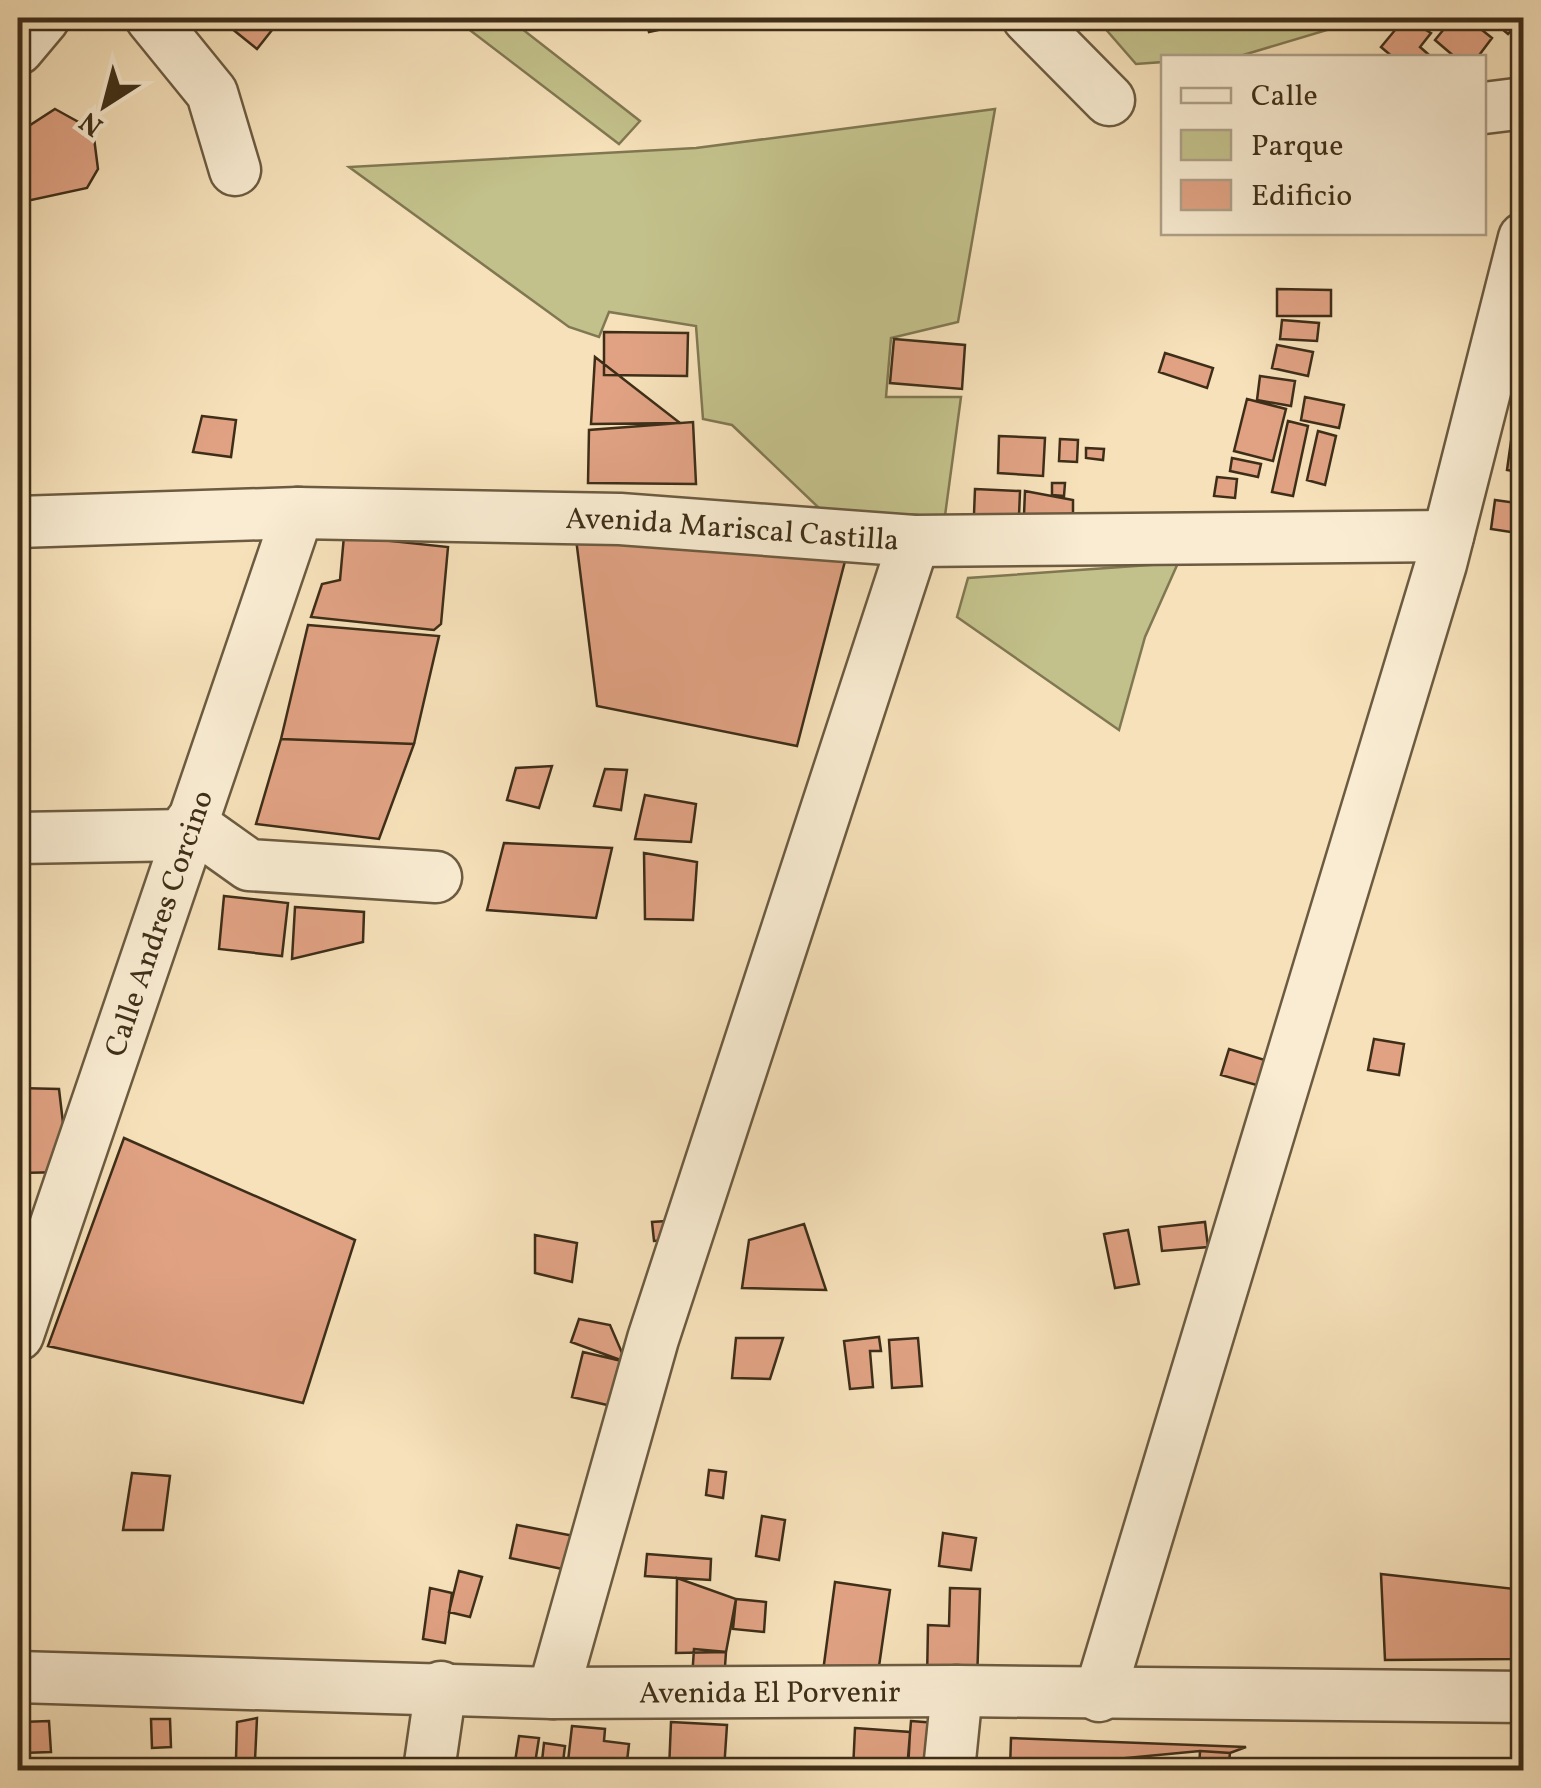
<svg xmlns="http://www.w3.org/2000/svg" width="1541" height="1788" viewBox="0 0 1541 1788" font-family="Vollkorn,serif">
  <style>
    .green { fill: #c3c18b; stroke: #807852; stroke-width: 2.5 }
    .building { fill: #e0a283; stroke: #3e2e18; stroke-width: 2.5 }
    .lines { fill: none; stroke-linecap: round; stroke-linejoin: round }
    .minor-casing { stroke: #6c5b40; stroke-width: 55 }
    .minor { stroke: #f9ecd2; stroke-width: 50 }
    .labels { text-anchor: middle; stroke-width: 10; stroke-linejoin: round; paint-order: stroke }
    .street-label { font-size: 30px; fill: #3e2e18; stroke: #f9ecd2 }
  </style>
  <rect width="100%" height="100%" fill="#f6e1ba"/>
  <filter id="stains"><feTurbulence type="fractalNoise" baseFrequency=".002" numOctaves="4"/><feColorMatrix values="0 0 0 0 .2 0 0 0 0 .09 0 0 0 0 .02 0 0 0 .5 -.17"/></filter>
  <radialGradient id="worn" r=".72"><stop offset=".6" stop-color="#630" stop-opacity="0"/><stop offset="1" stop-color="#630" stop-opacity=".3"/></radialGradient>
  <path class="green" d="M454 18H508L640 121 619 144Z
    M1096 18H1367L1240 56 1164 58 1163 62 1136 64Z
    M995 109 958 322 891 338 886 397H961L944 523 820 509 732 425 703 419 696 326 609 312 599 337 569 327 349 167 696 148Z
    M1178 563 1145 637 1119 730 957 617 968 578Z"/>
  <path class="building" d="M239 18H267L276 25 257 49 231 28Z
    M646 18H679L681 25 649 32Z
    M1405 18 1431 33 1420 47 1428 54 1425 58H1394L1381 47Z
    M1453 18H1467L1492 38 1477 58H1456L1435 40Z
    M1489 18H1523L1508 34Z
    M55 109 93 130 98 169 87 188 22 202 18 133Z
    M1277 289 1331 290V316H1277Z
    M1282 320 1319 323 1317 341 1280 339Z
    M604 332 688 333 687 376 604 375Z
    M894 339 965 345 962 389 890 383Z
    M1277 345 1313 352 1308 376 1272 368Z
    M1165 353 1213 368 1207 388 1159 372Z
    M595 357 680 423 591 424Z
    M1260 376 1295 381 1291 406 1257 400Z
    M1305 397 1344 405 1339 428 1301 420Z
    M1247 399 1286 409 1273 461 1234 451Z
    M202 416 236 420 231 457 193 452Z
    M1288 421 1308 426 1293 496 1272 492Z
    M693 422 696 484 588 483 589 430Z
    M1318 431 1336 436 1325 485 1307 480Z
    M1512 434 1524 436V473L1507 470Z
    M999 436 1045 438 1043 476 998 473Z
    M1060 439 1078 440 1077 462 1059 461Z
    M1086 448 1104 449 1103 460 1086 458Z
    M1232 458 1261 464 1258 477 1230 471Z
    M1217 477 1237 479 1235 498 1214 496Z
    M1052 483H1065L1064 496 1052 495Z
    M975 489 1020 491 1019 516 974 514Z
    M1025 491 1073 500V517L1024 515Z
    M1495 500 1524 504V534L1491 529Z
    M575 531 845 561 797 746 597 706Z
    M344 536 448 547 441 624 434 630 311 617 322 584 340 580Z
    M308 625 439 636 414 744 281 739Z
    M281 739 414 744 379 839 256 824Z
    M552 766 539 808 507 800 516 768Z
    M605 769 627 770 621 810 594 806Z
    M645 795 696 804 691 842 635 839Z
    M504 843 612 848 596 918 487 910Z
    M644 853 697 862 693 920 645 919Z
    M224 896 288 903 282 956 219 949Z
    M295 907 364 912 363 942 292 959Z
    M1374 1039 1404 1044 1399 1075 1368 1070Z
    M1229 1049 1268 1061 1260 1086 1221 1075Z
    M18 1088 59 1089 63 1123 85 1130 67 1172 18 1173Z
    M124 1138 355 1240 303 1403 48 1346Z
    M682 1220 683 1239 654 1241 652 1222Z
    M1205 1222 1208 1247 1162 1251 1159 1227Z
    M804 1224 826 1290 742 1288 749 1240Z
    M1128 1230 1139 1284 1115 1288 1104 1234Z
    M535 1235 577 1243 572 1282 535 1273Z
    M579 1319 610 1325 626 1362 571 1342Z
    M879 1337 881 1351H870L873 1387 850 1389 844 1341Z
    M736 1338H783L770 1379 732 1378Z
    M918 1338 922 1386 892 1388 889 1340Z
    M583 1352 626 1362 616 1407 572 1397Z
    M709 1470 726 1472 723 1498 706 1495Z
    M132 1473 170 1476 163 1530H123Z
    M762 1516 785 1520 779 1560 756 1556Z
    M517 1525 574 1536 567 1570 510 1558Z
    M943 1533 976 1538 971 1570 939 1566Z
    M647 1554 711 1559 710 1580 645 1576Z
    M459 1571 482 1577 470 1617 449 1612Z
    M1381 1574 1524 1590 1514 1659 1385 1660Z
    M677 1578 736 1599 726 1652 676 1653Z
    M835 1582 890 1590 876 1687 822 1679Z
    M430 1588 452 1593 445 1643 423 1639Z
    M950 1588 980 1589 977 1682 927 1680 928 1625 949 1626Z
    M736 1599 766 1602 764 1632 733 1629Z
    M694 1649 726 1652 724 1681 692 1678Z
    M257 1718 255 1760 236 1759 237 1722Z
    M151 1719H170L171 1747 152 1748Z
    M49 1721 51 1752 22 1753 21 1722Z
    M911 1721 949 1724 946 1770H907Z
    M671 1722 727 1725 724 1770H669Z
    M572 1726 605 1729 604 1741 629 1744 626 1770H567Z
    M855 1728 910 1732 908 1770H853Z
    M519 1736 539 1738 534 1770 514 1768Z
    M1011 1738 1246 1747 1230 1753 1200 1751 1010 1769Z
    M544 1743 565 1746 562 1770H541Z
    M1200 1751 1230 1753 1228 1770H1199Z"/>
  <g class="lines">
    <defs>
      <g id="minor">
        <path d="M151 18 212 93 235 170"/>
        <path d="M1028 18 1109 100"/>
        <path d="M18 49 44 18"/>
        <path d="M1484 108 1524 103"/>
        <path id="s1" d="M18 522 298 513 620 519 914 541 1448 536"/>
        <path d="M190 823 249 865 436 877"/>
        <path d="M18 838 186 835"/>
        <path id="s2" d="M18 1335 298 513"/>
        <path id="s3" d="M18 1677 553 1693 957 1691 1524 1697"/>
        <path d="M553 1693 653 1339 914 541"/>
        <path d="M1099 1696 1441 564 1524 238"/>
        <path d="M429 1770 441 1687"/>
        <path d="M949 1770 957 1691"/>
      </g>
    </defs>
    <use href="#minor" class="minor-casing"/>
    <use href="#minor" class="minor"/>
  </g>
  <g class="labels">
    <g class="street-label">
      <text dy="10" stroke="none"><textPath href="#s1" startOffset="715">Avenida Mariscal Castilla</textPath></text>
      <text dy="10" stroke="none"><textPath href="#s2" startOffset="435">Calle Andres Corcino</textPath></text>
      <text dy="10" stroke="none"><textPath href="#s3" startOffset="752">Avenida El Porvenir</textPath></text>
    </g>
  </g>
  <rect width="1541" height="1788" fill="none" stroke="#f6e1ba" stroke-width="60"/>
  <rect x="20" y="20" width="1501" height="1748" fill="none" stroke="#3e2e18" stroke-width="5"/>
  <rect x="30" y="30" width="1481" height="1728" fill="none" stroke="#3e2e18" stroke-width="2.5"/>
  <rect x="1161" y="55" width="325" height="180" fill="#f9ecd2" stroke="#aea088" stroke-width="2.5"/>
  <rect x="1181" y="88" width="50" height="15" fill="#f9ecd2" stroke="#aea088" stroke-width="2.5"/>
  <text x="1251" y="105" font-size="30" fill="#3e2e18">Calle</text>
  <rect x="1181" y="130" width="50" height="30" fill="#c3c18b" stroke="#aea088" stroke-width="2.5"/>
  <text x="1251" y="155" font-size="30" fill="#3e2e18">Parque</text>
  <rect x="1181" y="180" width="50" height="30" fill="#e0a283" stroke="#aea088" stroke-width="2.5"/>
  <text x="1251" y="205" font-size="30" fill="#3e2e18">Edificio</text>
  <g transform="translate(105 105) rotate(216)" stroke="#f9ecd2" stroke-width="8" paint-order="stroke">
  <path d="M0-8L18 38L0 25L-18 38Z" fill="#3e2e18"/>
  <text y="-15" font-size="28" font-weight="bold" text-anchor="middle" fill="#3e2e18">N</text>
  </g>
  <rect width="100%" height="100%" filter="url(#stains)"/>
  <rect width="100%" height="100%" fill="url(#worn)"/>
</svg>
